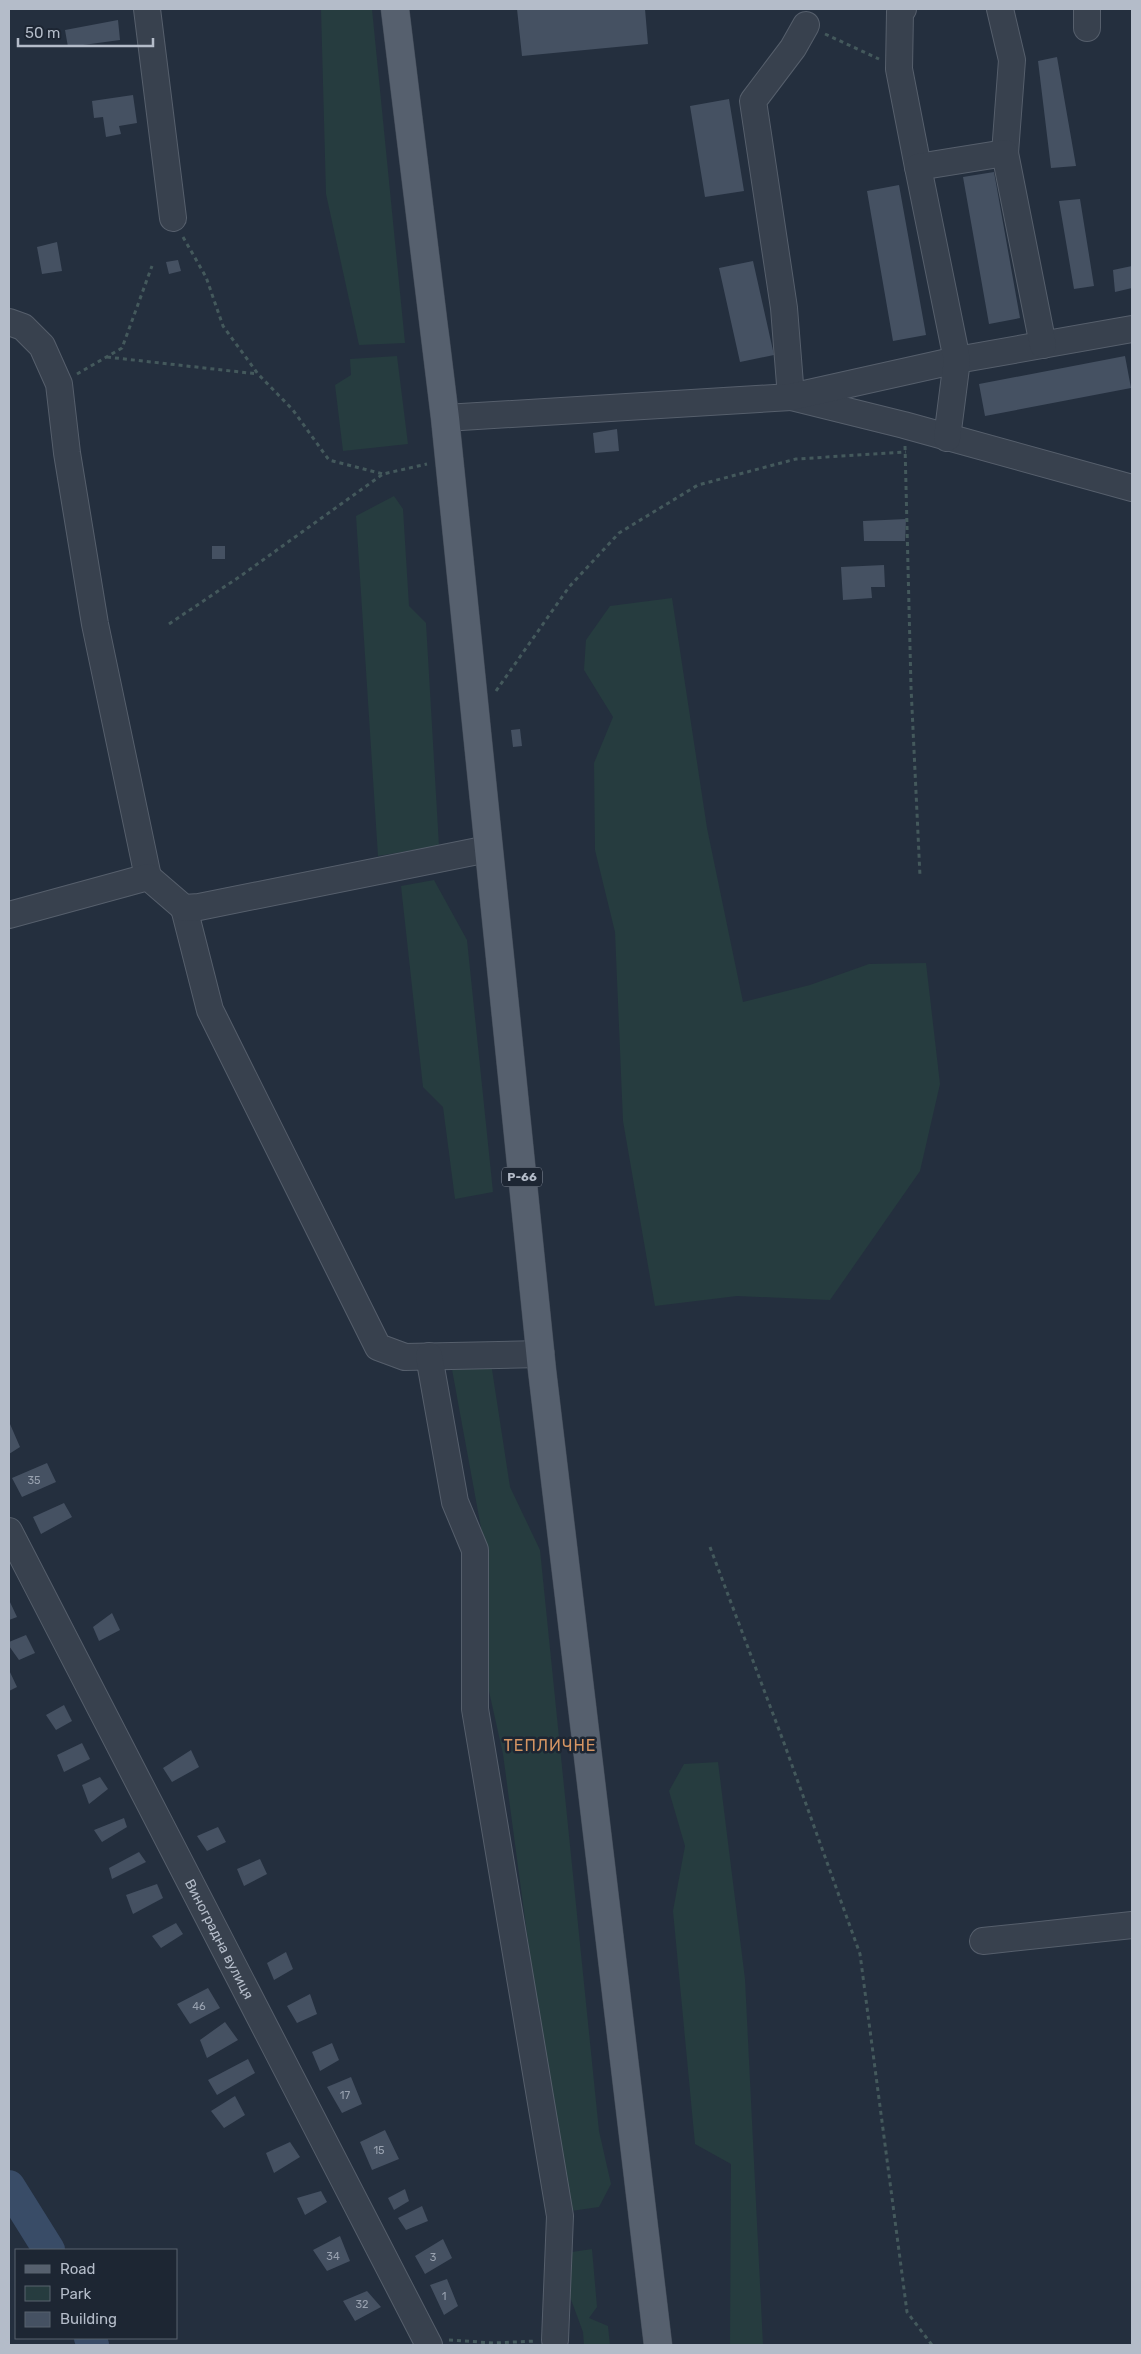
<svg xmlns="http://www.w3.org/2000/svg" width="1141" height="2354" viewBox="0 0 1141 2354" font-family="Rubik,sans-serif">
  <style>
    .green { fill: #263c3f }
    .lines { fill: none; stroke-linecap: round; stroke-linejoin: round }
    .river { stroke: #394c67; stroke-width: 32 }
    .building { fill: #455162 }
    .minor-casing { stroke: #565f6c; stroke-width: 28 }
    .major-casing { stroke: #414a57; stroke-width: 29 }
    .path { stroke: #44595c; stroke-width: 3; stroke-dasharray: 4 4; stroke-linecap: butt }
    .minor { stroke: #38414e; stroke-width: 26 }
    .major { stroke: #56606e; stroke-width: 28 }
    .labels { text-anchor: middle; stroke-width: 5; stroke-linejoin: round; paint-order: stroke }
    .number-label { font-size: 11px; fill: #98a1af }
    .shield { fill: #1d2633; stroke: #878f9c; stroke-width: 1 }
    .shield-label { font-size: 12px; font-weight: bold; fill: #b4bcc9 }
    .street-label { font-size: 14px; fill: #b4bcc9; stroke: #1d2633 }
    .quarter-label { font-size: 16px; letter-spacing: 1px; fill: #d59563; stroke: #1d2633 }
  </style>
  <rect width="100%" height="100%" fill="#242f3e"/>
  <path class="green" d="M321 9H372L405 343 359 345 326 194Z
    M397 356 408 444 343 451 335 385 351 375 350 359Z
    M394 496 403 509 409 606 426 623 439 846 378 856 356 516Z
    M672 598 707 828 743 1002 810 985 869 964 926 963 940 1084 920 1171 830 1300 737 1296 655 1306 623 1121 615 932 595 850 594 763 613 717 584 670 586 640 610 606Z
    M434 880 467 940 493 1192 455 1199 443 1107 423 1087 401 886Z
    M491 1363 510 1487 540 1550 599 2131 611 2184 599 2207 564 2212 503 1754 482 1660 486 1555 451 1364Z
    M718 1762 745 1979 763 2345H730L731 2164 695 2144 673 1911 685 1846 669 1791 684 1764Z
    M592 2249 597 2307 589 2318 608 2326 610 2345H584L583 2332 566 2286 572 2252Z"/>
  <g class="lines">
    <path class="river" d="M9 2186 49 2250
      M90 2338 93 2345"/>
  </g>
  <path class="building" d="M517 9H645L648 44 522 56Z
    M118 20 120 40 68 47 65 30Z
    M1057 57 1076 166 1051 168 1038 61Z
    M133 95 137 123 119 126 121 134 106 137 103 117 94 118 92 101Z
    M729 99 744 191 705 197 690 106Z
    M994 172 1020 318 989 324 963 177Z
    M899 185 926 335 893 341 867 191Z
    M1080 199 1094 286 1074 289 1059 201Z
    M57 242 62 271 42 274 37 247Z
    M178 260 181 271 169 274 166 262Z
    M753 261 774 355 740 362 719 268Z
    M1132 266V288L1115 292 1113 270Z
    M1125 356 1131 388 985 416 979 384Z
    M617 429 619 451 595 453 593 433Z
    M906 519 905 541H864L863 521Z
    M212 546H225V559H212Z
    M884 565 885 587H871L872 598 843 600 841 567Z
    M520 729 522 746 513 747 511 730Z
    M10 1424 20 1447 9 1454V1425Z
    M47 1463 56 1482 22 1497 12 1478Z
    M64 1503 72 1517 41 1534 33 1517Z
    M9 1600 17 1617 9 1620Z
    M112 1613 120 1630 99 1641 93 1627Z
    M26 1635 35 1653 19 1660 9 1646V1642Z
    M9 1670 17 1687 9 1691Z
    M64 1705 72 1721 56 1730 46 1715Z
    M82 1743 90 1759 64 1772 57 1755Z
    M191 1750 199 1767 172 1782 163 1768Z
    M100 1777 108 1789 89 1804 82 1785Z
    M124 1818 127 1827 102 1842 94 1830Z
    M218 1827 226 1842 207 1851 197 1836Z
    M139 1852 146 1862 112 1879 109 1868Z
    M260 1859 267 1874 244 1886 237 1869Z
    M157 1884 163 1898 133 1914 126 1895Z
    M176 1923 183 1934 161 1948 152 1936Z
    M286 1952 293 1969 274 1980 267 1963Z
    M208 1988 220 2008 190 2024 177 2004Z
    M310 1994 317 2014 297 2023 287 2006Z
    M225 2022 238 2040 207 2058 200 2040Z
    M332 2043 339 2060 320 2071 312 2052Z
    M248 2059 255 2073 217 2095 208 2080Z
    M351 2077 362 2104 342 2113 327 2087Z
    M235 2096 245 2115 224 2128 211 2111Z
    M385 2130 399 2159 372 2170 360 2142Z
    M290 2142 300 2157 274 2173 266 2153Z
    M405 2189 409 2201 394 2210 388 2198Z
    M321 2191 327 2202 305 2215 297 2198Z
    M422 2206 428 2221 406 2230 398 2218Z
    M340 2236 350 2261 327 2271 313 2250Z
    M443 2239 452 2258 425 2274 415 2256Z
    M447 2279 458 2306 444 2315 430 2285Z
    M367 2291 381 2307 355 2321 343 2301Z"/>
  <g class="lines">
    <defs>
      <g id="minor">
        <path d="M147 9 173 218"/>
        <path d="M903 9 900 12 899 69 918 167"/>
        <path d="M1000 9 1012 60 1005 153"/>
        <path d="M806 25 793 48 753 101 784 308 791 397 904 425 1132 488"/>
        <path d="M1087 28V9"/>
        <path d="M9 322 23 327 42 346 59 384 67 453 95 624 148 877"/>
        <path d="M445 418 791 397 957 360 1132 329"/>
        <path d="M947 438 957 360 918 167 1005 153 1043 345"/>
        <path d="M184 908 210 1010 378 1347 405 1357 541 1354"/>
        <path d="M9 915 148 877 184 908 199 907 488 849"/>
        <path d="M429 1356 455 1502 475 1550V1709L560 2216 555 2340"/>
        <path id="s1" d="M9 1531 429 2345"/>
        <path d="M983 1941 1132 1925"/>
      </g>
      <path id="major" d="M395 9 445 418 542 1370 658 2345"/>
    </defs>
    <use href="#minor" class="minor-casing"/>
    <use href="#major" class="major-casing"/>
    <path class="path" d="M825 34 879 59
      M183 237 206 277 223 326 258 374 293 410 329 460 383 474
      M107 357 258 374
      M77 374 122 348 152 266
      M905 446 911 687 920 876
      M169 624 242 575 383 474 427 464
      M496 691 569 587 619 533 698 485 796 459 906 452
      M710 1547 784 1743 860 1954 907 2312 932 2345
      M449 2340 494 2343 536 2341"/>
    <use href="#minor" class="minor"/>
    <use href="#major" class="major"/>
  </g>
  <g class="labels">
    <g class="number-label">
      <text x="34" y="1484">35</text>
      <text x="199" y="2010">46</text>
      <text x="345" y="2099">17</text>
      <text x="379" y="2154">15</text>
      <text x="333" y="2260">34</text>
      <text x="433" y="2261">3</text>
      <text x="444" y="2300">1</text>
      <text x="362" y="2308">32</text>
    </g>
    <rect class="shield" x="502" y="1167.5" width="40" height="19" rx="4"/>
    <g class="shield-label">
      <text x="522" y="1181">Р-66</text>
    </g>
    <g class="street-label">
      <text dy="5" stroke="none"><textPath href="#s1" startOffset="459">Виноградна вулиця</textPath></text>
    </g>
    <g class="quarter-label">
      <text x="550" y="1751">ТЕПЛИЧНЕ</text>
    </g>
  </g>
  <rect width="1141" height="2354" fill="none" stroke="#b4bcc9" stroke-width="20"/>
  <rect x="15" y="2249" width="162" height="90" fill="#1d2633" stroke="#59626f"/>
  <rect x="25" y="2265" width="25" height="8" fill="#56606e" stroke="#59626f"/>
  <text x="60" y="2274" font-size="15" fill="#b4bcc9">Road</text>
  <rect x="25" y="2286" width="25" height="15" fill="#263c3f" stroke="#59626f"/>
  <text x="60" y="2299" font-size="15" fill="#b4bcc9">Park</text>
  <rect x="25" y="2312" width="25" height="15" fill="#455162" stroke="#59626f"/>
  <text x="60" y="2324" font-size="15" fill="#b4bcc9">Building</text>
  <path d="M18 38v8h135v-8" fill="none" stroke="#b4bcc9" stroke-width="2.5"/>
  <text x="25" y="38" font-size="15" fill="#b4bcc9" stroke="#1d2633" stroke-width="4" paint-order="stroke">50 m</text>
</svg>
